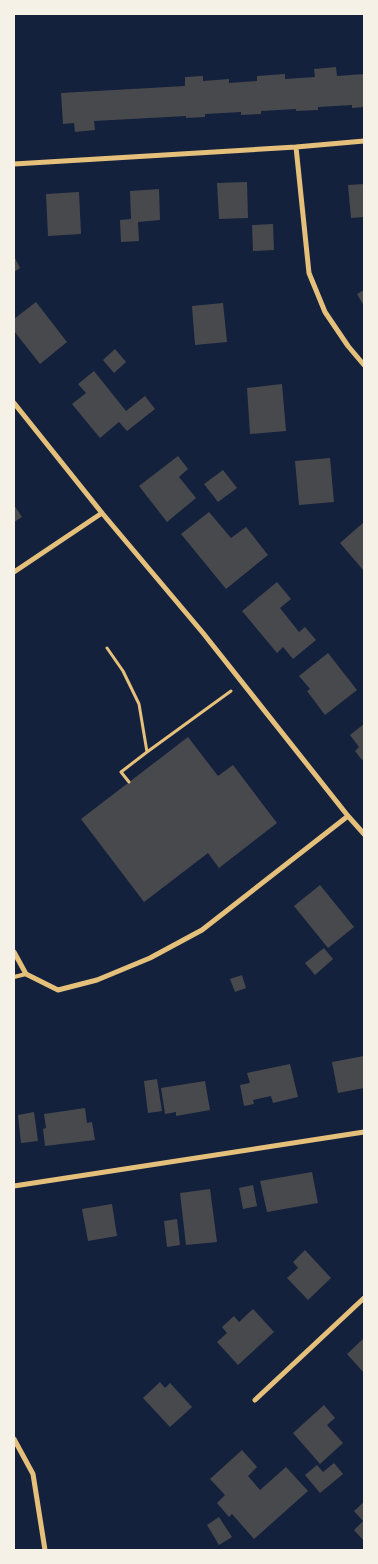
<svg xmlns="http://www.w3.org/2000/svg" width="378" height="1564" viewBox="0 0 378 1564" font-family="Manrope,sans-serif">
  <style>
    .building { fill: #48494c }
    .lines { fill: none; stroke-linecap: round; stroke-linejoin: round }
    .path { stroke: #e5c07b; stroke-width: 3 }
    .service { stroke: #e5c07b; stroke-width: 4 }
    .minor { stroke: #e5c07b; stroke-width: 5 }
  </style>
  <rect width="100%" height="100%" fill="#14213d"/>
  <path class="building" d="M336 67 337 76 364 74V107L352 108V105L318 107V110L296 111V109L261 111V114L241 115V112L205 114V117L186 118V116L94 121 95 130 75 132 74 123 63 124 61 93 185 86V77L203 76V81L229 79V83L257 81V76L285 74V79L315 77 314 69Z
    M247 182 248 218 219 219 217 183Z
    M364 184V217L351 218 348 185Z
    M159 189 160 220 138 222 139 241 121 242 120 220 131 219 130 191Z
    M79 192 81 234 48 236 46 194Z
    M273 224 274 250 253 251 252 225Z
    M14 256 20 268 14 272Z
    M364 290V306L357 294Z
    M36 302 67 342 40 364 14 331V319Z
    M223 303 227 342 195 345 192 306Z
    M115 349 126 362 114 373 103 360Z
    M94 371 126 411 145 396 155 409 127 431 119 422 100 438 72 404 86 393 78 384Z
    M282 384 286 431 250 434 247 388Z
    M178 456 188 469 179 477 196 498 167 522 139 486Z
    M330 458 334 502 299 505 295 461Z
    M223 470 237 488 218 502 204 484Z
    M14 505 22 517 14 522Z
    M209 512 231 538 246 527 268 555 226 589 181 534Z
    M364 522V571L340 543Z
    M277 582 291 599 280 608 299 632 305 627 316 640 293 659 283 647 277 653 242 611Z
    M328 653 357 690 325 715 307 691 310 689 299 676Z
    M364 724V758L362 760 355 751 359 747 350 735Z
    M188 737 218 776 233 765 277 823 219 868 208 853 144 902 81 819Z
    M320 885 354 927 328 948 294 906Z
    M324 948 333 959 315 975 305 963Z
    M242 975 246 988 235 992 230 979Z
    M364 1056V1088L338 1093 332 1062Z
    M290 1064 298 1097 273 1103 271 1096 253 1100 254 1104 244 1106 240 1085 250 1083 247 1073Z
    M157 1079 162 1111 148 1113 144 1081Z
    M205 1081 210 1110 176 1116V1112L165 1114 161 1088Z
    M85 1108 87 1123 92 1122 95 1140 45 1146 43 1129 46 1128 44 1114Z
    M34 1112 38 1141 21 1143 18 1115Z
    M312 1172 318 1203 267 1212 260 1181Z
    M253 1185 257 1206 243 1209 239 1188Z
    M210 1189 217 1242 186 1245 180 1193Z
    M112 1204 117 1236 88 1241 82 1209Z
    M177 1219 180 1245 167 1247 164 1221Z
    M305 1250 331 1278 308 1300 287 1278 298 1268 293 1262Z
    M253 1309 274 1332 238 1365 217 1342 227 1333 222 1327 234 1316 239 1322Z
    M364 1338V1373L347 1354Z
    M160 1382 165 1388 170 1383 192 1407 170 1427 143 1398Z
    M324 1405 335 1418 327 1425 343 1443 320 1464 293 1433Z
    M242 1450 257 1467 248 1476 260 1490 286 1467 308 1491 254 1539 232 1514 229 1517 217 1503 225 1495 210 1479Z
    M334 1463 343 1474 320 1493 305 1475 317 1465 323 1472Z
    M364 1502V1541L354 1530 363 1521 354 1511Z
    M219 1517 232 1537 219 1545 207 1525Z"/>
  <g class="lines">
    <path class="path" d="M107 648 123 671 139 704 147 752 121 772 129 782
      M147 752 231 691"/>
    <path class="service" d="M14 977 26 974"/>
    <path class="minor" d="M296 147 309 273 325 312 348 346 364 365
      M14 164 296 147 364 141
      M14 403 102 513 203 633 348 816 364 834
      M14 572 102 513
      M14 952 26 974 58 990 97 980 150 958 202 930 348 816
      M14 1186 364 1132
      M255 1400 364 1298
      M14 1439 33 1474 45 1550"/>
  </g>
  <rect width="378" height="1564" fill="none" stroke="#f6f1e7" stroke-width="30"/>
</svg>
